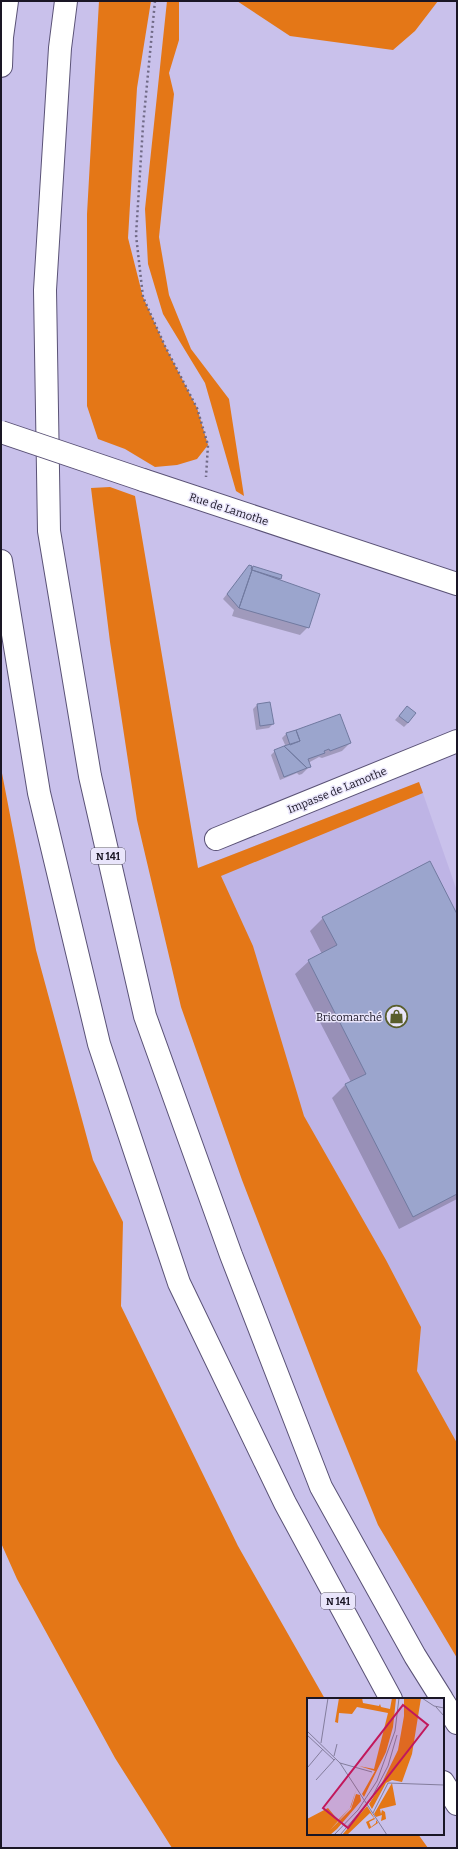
<svg xmlns="http://www.w3.org/2000/svg" width="458" height="1849" viewBox="0 0 458 1849" font-family="Bitter,serif">
  <style>
    .built { fill: #beb4e5 }
    .green { fill: #e47717 }
    .shadow { fill: #0003 }
    .building { fill: #9ba5cd; stroke: #717aa0 }
    .lines { fill: none; stroke-linecap: round; stroke-linejoin: round }
    .minor-casing { stroke: #5a5276; stroke-width: 24 }
    .highway-casing { stroke: #5a5276; stroke-width: 24 }
    .path { stroke: #706a86; stroke-width: 2.5; stroke-dasharray: 2 3; stroke-linecap: butt }
    .minor { stroke: #fff; stroke-width: 22 }
    .highway { stroke: #fff; stroke-width: 22 }
    .minor-bridge-casing { stroke: #5a5276; stroke-width: 24; stroke-linecap: butt }
    .minor-bridge { stroke: #fff; stroke-width: 22 }
    .labels { text-anchor: middle; stroke-width: 3; stroke-linejoin: round; paint-order: stroke }
    .shield { fill: #e9e5fb; stroke: #585465; stroke-width: 1 }
    .shield-label { font-size: 10px; font-weight: bold; fill: #1a1625 }
    .street-label { font-size: 11px; fill: #1a1625; stroke: #e9e5fb }
    .poi-label { font-size: 11px; fill: #1a1625; stroke: #e9e5fb; text-anchor: end }
    .inset-road { fill: none; stroke: #837d9c; stroke-width: 1 }
    .view { fill: #c2185b; fill-opacity: 0.15; stroke: #c2185b; stroke-width: 2 }
    .inset-edge { fill: none; stroke: #1a1625; stroke-width: 2 }
  </style>
  <rect width="100%" height="100%" fill="#c9c1eb"/>
  <path class="built" d="M419 782 457 891V1535L198 868Z"/>
  <path class="green" d="M99 1H151L137 88 128 238 143 297 165 346 197 408 208 445 197 459 177 465 155 467 125 449 98 439 87 406V214Z
    M167 1H179V40L169 73 174 94 159 237 169 295 191 349 229 399 244 496 236 491 205 383 163 314 148 264 145 209Z
    M237 1H438L415 31 393 50 290 36Z
    M110 487 135 496 198 868 419 782 423 793 221 876 253 946 304 1116 386 1260 421 1327 417 1371 457 1443V1658L378 1525 326 1397 242 1180 181 1007 137 820 110 642 91 488Z
    M1 768 36 950 93 1160 123 1222 121 1306 238 1546 325 1699H308V1834H418L428 1848H172L115 1758 17 1579 1 1543Z"/>
  <path class="shadow" d="M249 566 281 576 278 580 308 627 300 635 232 616 234 610 223 599Z
    M269 703 273 724 269 728 256 730 253 709 257 705Z
    M403 711 408 723 404 727 395 720Z
    M286 734 350 743 342 751 322 758 319 757 308 763 310 766 302 774 299 775 297 773 280 780 271 755 275 751 286 747 282 738Z
    M457 917V1199L399 1229 332 1098 345 1085 351 1082 295 974 309 961 322 954 310 931 323 918Z"/>
  <path class="building" d="M249 565 252 566 251 569 252 570 239 608 227 594Z
    M253 566 282 575 281 579 252 570Z
    M252 570 320 594 309 628 239 608Z
    M270 702 274 724 260 726 257 704Z
    M407 706 416 713 408 723 399 716Z
    M340 714 351 743 330 751 329 749 324 751 325 753 308 759 311 767 307 768 284 746 300 741 296 730Z
    M296 730 300 741 290 745 286 733Z
    M284 746 307 768 284 777 274 750Z
    M430 861 457 914V1194L413 1217 345 1084 366 1074 308 960 337 945 322 917Z"/>
  <g class="lines">
    <defs>
      <path id="minor" d="M143 480 457 584
        M216 839 457 741"/>
      <path id="highway" d="M66 1 60 48 45 290 49 531 90 776 145 1016 231 1255 321 1487 415 1656 442 1699
        M1 66 2 37 7 1
        M1 561 39 793 99 1044 179 1283 285 1503 391 1699
        M443 1701 457 1723
        M443 1782 457 1804"/>
    </defs>
    <use href="#minor" class="minor-casing"/>
    <use href="#highway" class="highway-casing"/>
    <path class="path" d="M155 1 143 126 136 235 143 297 165 346 197 408 208 445 206 477"/>
    <use href="#minor" class="minor"/>
    <use href="#highway" class="highway"/>
    <defs>
      <path id="minor-bridge" d="M1 432 143 480"/>
    </defs>
    <use href="#minor-bridge" class="minor-bridge-casing"/>
    <use href="#minor-bridge" class="minor-bridge"/>
  </g>
  <defs>
    <symbol id="shop-ring" viewBox="-11 -11 22 22"><circle r="9.5" fill="#e9e5fb" stroke="#595e2c" stroke-width="1.5"/><path d="M-5-2.5h2.3a2.7 3.5 0 0 1 5.4 0H5L5.5 6h-11ZM-1.5-2.5h3a1.5 2.3 0 0 0-3 0Z" fill="#595e2c"/></symbol>
  </defs>
  <g fill-rule="evenodd">
    <use href="#shop-ring" x="384" y="1004" width="25" height="25"/>
  </g>
  <g class="labels">
    <g class="shield">
      <rect x="91" y="848" width="34" height="16" rx="3"/>
      <rect x="321" y="1593" width="34" height="16" rx="3"/>
    </g>
    <g class="shield-label">
      <text x="108" y="860">N 141</text>
      <text x="338" y="1605">N 141</text>
    </g>
    <g class="street-label">
      <text transform="translate(229 509) rotate(18)" y="4">Rue de Lamothe</text>
      <text transform="translate(337 790) rotate(-22)" y="4">Impasse de Lamothe</text>
    </g>
    <g class="poi-label">
      <text x="382" y="1021">Bricomarché</text>
    </g>
  </g>
  <g transform="translate(307 1698)">
    <rect width="137" height="137" fill="#c9c1eb"/>
    <path d="M32 0H55L56 5 72 8 73 6 74 9 83 11 85 0 89 1 86 29 79 54 57 99 55 96 68 73 52 68 67 71 81 15 50 9 45 16 32 15 31 25 28 24ZM97 0H114L105 56 95 84 85 82 79 85 65 111 62 106 73 89 91 52 97 18ZM85 85 89 107 73 111 74 116 75 112 78 114 79 121 74 123 75 117 69 119 67 116ZM49 92 44 109 23 132 44 111 49 96 53 97 54 103 30 131 23 137H0V121L21 110 31 122 43 110ZM60 108 68 121 62 124 64 129 69 125V122L71 125 62 131 59 124 67 120 63 115 40 137H35Z" fill="#e47717"/>
    <path class="inset-road" d="M115 0 127 8 137 10M129 9 137 18M0 33 33 65 80 137M0 37 27 62M14 45 21 0M27 58 30 46M33 65 65 74M1 69 16 51M9 82 28 61M66 115 81 85 137 87M27 137 51 112 70 83 88 33 92 0M33 137 64 101 81 68 90 37"/>
    <path class="view" d="M96 7 121 27 41 130 16 110Z"/>
    <rect width="137" height="137" class="inset-edge"/>
  </g>
  <rect width="458" height="1849" fill="none" stroke="#1a1625" stroke-width="4"/>
</svg>
